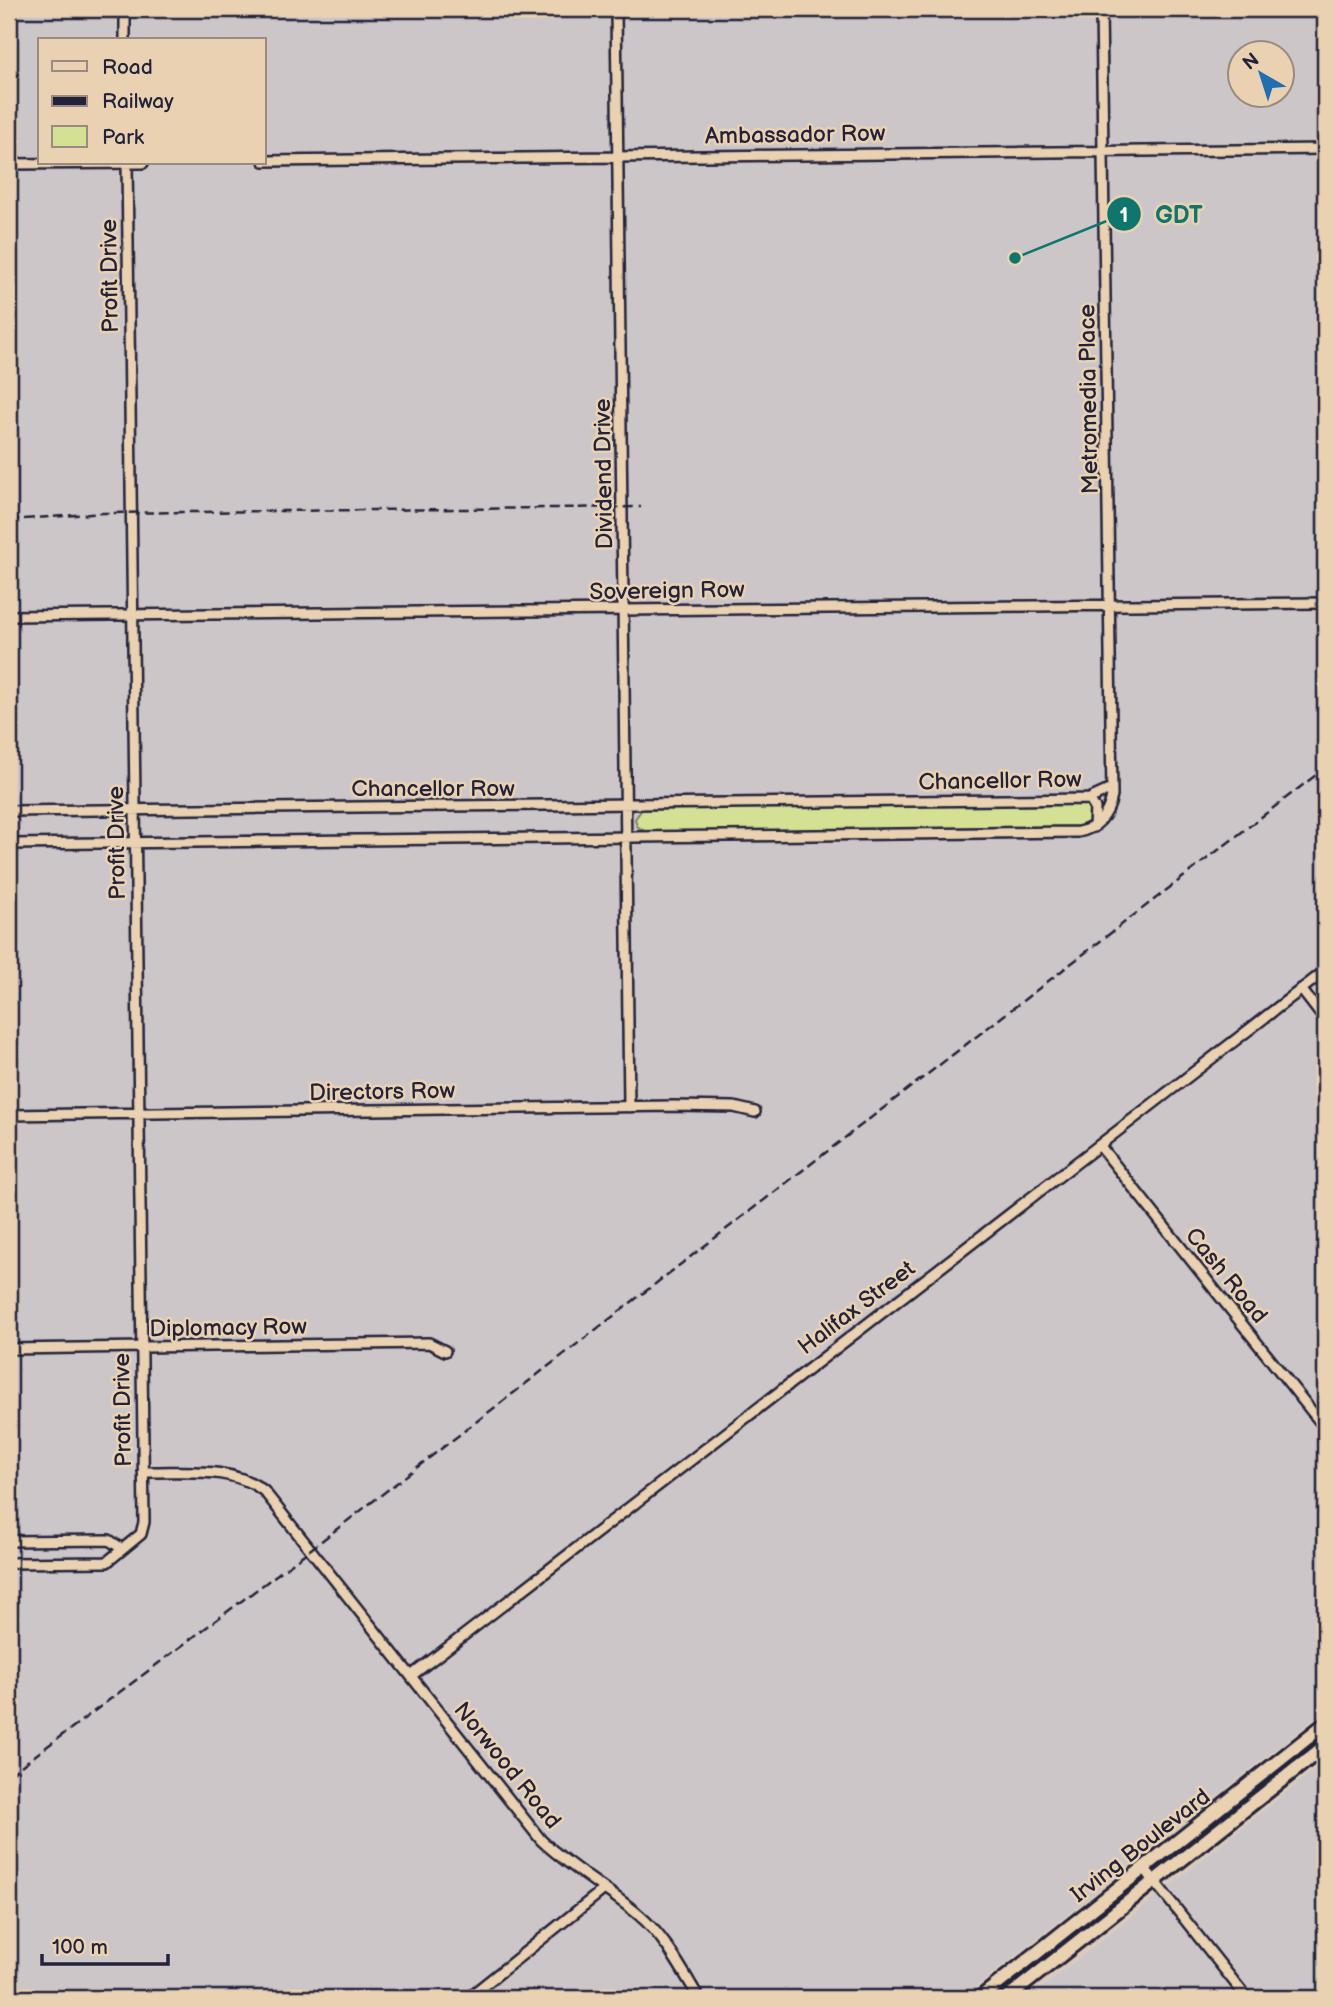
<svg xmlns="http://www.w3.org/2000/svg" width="1334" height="2007" viewBox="0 0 1334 2007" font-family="'Balsamiq Sans',sans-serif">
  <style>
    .built { fill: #cdc6c9; fill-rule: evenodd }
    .green { fill: #d4e194; stroke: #7b8268; stroke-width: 2 }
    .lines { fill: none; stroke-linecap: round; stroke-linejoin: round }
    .minor-casing { stroke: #22223b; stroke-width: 14 }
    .secondary-casing { stroke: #22223b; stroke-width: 18 }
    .minor { stroke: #e9d1b1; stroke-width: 9 }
    .secondary { stroke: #e9d1b1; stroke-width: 12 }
    .rail { stroke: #22223b; stroke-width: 2.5; stroke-dasharray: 10 5; stroke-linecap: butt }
    .labels { text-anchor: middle; stroke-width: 5; stroke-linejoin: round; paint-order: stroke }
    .street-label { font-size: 23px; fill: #22223b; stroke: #e9d1b1 }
    .leader { fill: none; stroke: #0f766e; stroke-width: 2.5 }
    .callout-dot { fill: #0f766e; stroke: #e9d1b1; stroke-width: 2.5 }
    .mark-label { font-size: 21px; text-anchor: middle; font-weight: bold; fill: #fff }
    .callout-label { font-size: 24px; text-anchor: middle; font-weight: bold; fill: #0f766e; stroke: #e9d1b1; stroke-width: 5; stroke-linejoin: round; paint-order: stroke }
  </style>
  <rect width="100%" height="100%" fill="#dcccbc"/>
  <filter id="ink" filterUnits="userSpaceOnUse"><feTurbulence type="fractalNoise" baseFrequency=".0143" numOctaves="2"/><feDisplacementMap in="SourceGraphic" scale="14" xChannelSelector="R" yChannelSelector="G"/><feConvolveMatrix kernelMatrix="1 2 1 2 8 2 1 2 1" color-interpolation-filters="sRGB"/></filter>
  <g filter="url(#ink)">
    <path class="built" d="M9 9H1325V1710L962 1998H9ZM40 40H264V163H40ZM1240 52H1282V94H1240Z
      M1325 1761V1998H1029Z"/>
    <path class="green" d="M1082 803C1090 807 1092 814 1088 822L1079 828 646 832 637 826 635 819 643 808Z"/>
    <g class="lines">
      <defs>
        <path id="minor" d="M616 9 629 1107
          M125 40V9
          M264 161 1325 149
          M9 164 143 163
          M9 616 1325 603
          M1089 799 1095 808 1094 827
          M9 811 1089 799 1111 789
          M9 844 1078 832C1098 828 1108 816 1112 796L1101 9
          M1301 989 1325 1020
          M9 1115 674 1106 734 1107 755 1112
          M1100 1146 1325 1428
          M9 1349 429 1343 445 1351
          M143 1472C183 1473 231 1465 264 1491L541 1840C573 1870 607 1888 639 1915 665 1937 682 1970 699 1998
          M9 1541 109 1540 121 1548
          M9 1563 107 1562 141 1534 144 1522 127 163
          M411 1676 1325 971
          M1144 1868 1247 1998
          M468 1998 603 1890"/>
        <path id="secondary" d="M980 1998 1325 1724
          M1007 1998 1325 1746"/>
      </defs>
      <use href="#minor" class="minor-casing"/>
      <use href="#secondary" class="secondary-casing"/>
      <use href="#minor" class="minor"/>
      <use href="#secondary" class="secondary"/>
      <path class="rail" d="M9 520 103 513 641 507
        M9 1775 311 1549 1325 768"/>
    </g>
  </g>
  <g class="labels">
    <g class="street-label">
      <text transform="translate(795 134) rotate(-1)" y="8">Ambassador Row</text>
      <text transform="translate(109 276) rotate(-91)" y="8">Profit Drive</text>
      <text transform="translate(1088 399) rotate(-91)" y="8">Metromedia Place</text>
      <text transform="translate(603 474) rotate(-91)" y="8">Dividend Drive</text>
      <text transform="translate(667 590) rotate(-1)" y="8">Sovereign Row</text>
      <text transform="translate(1000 780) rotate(-1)" y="8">Chancellor Row</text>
      <text x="433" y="796">Chancellor Row</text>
      <text transform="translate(116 843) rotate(-91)" y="8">Profit Drive</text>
      <text transform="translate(382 1091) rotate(-1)" y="8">Directors Row</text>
      <text transform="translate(1227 1275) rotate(51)" y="8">Cash Road</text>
      <text transform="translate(856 1307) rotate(-37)" y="8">Halifax Street</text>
      <text transform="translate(228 1327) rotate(-1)" y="8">Diplomacy Row</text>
      <text transform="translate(122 1410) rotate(-91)" y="8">Profit Drive</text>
      <text transform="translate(508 1765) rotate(51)" y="8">Norwood Road</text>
      <text transform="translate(1140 1845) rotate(-38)" y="8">Irving Boulevard</text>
    </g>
  </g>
  <path class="leader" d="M1015 258L1124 214"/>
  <g class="callout-dot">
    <circle cx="1015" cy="258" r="7"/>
    <circle cx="1124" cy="214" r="18"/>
  </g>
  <g class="mark-label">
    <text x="1124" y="222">1</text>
  </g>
  <g class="callout-label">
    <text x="1179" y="223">GDT</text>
  </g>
  <rect width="1334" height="2007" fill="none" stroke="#e9d1b1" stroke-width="35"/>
  <rect x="18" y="18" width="1299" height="1972" fill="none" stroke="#22223b" stroke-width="2.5" filter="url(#ink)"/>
  <rect x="38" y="38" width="228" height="126" fill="#e9d1b1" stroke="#998b82" stroke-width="2"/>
  <rect x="52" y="61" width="35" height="10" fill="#e9d1b1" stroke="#998b82" stroke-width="2"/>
  <text x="102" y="74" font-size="21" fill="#22223b">Road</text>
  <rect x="52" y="96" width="35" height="10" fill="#22223b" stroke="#998b82" stroke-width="2"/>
  <text x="102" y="108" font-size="21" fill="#22223b">Railway</text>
  <rect x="52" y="126" width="35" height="21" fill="#d4e194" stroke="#998b82" stroke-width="2"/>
  <text x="102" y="144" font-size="21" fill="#22223b">Park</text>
  <g transform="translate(1261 74) rotate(321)"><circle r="33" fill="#e9d1b1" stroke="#998b82" stroke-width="2"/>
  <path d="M0-5L12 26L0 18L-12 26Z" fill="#1f6fb2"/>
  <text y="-10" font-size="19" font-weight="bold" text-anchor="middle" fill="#22223b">N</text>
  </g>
  <path d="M42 1954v10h126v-10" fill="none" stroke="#22223b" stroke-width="3.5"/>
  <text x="52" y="1954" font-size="21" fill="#22223b" stroke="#e9d1b1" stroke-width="5" paint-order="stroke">100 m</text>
</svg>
